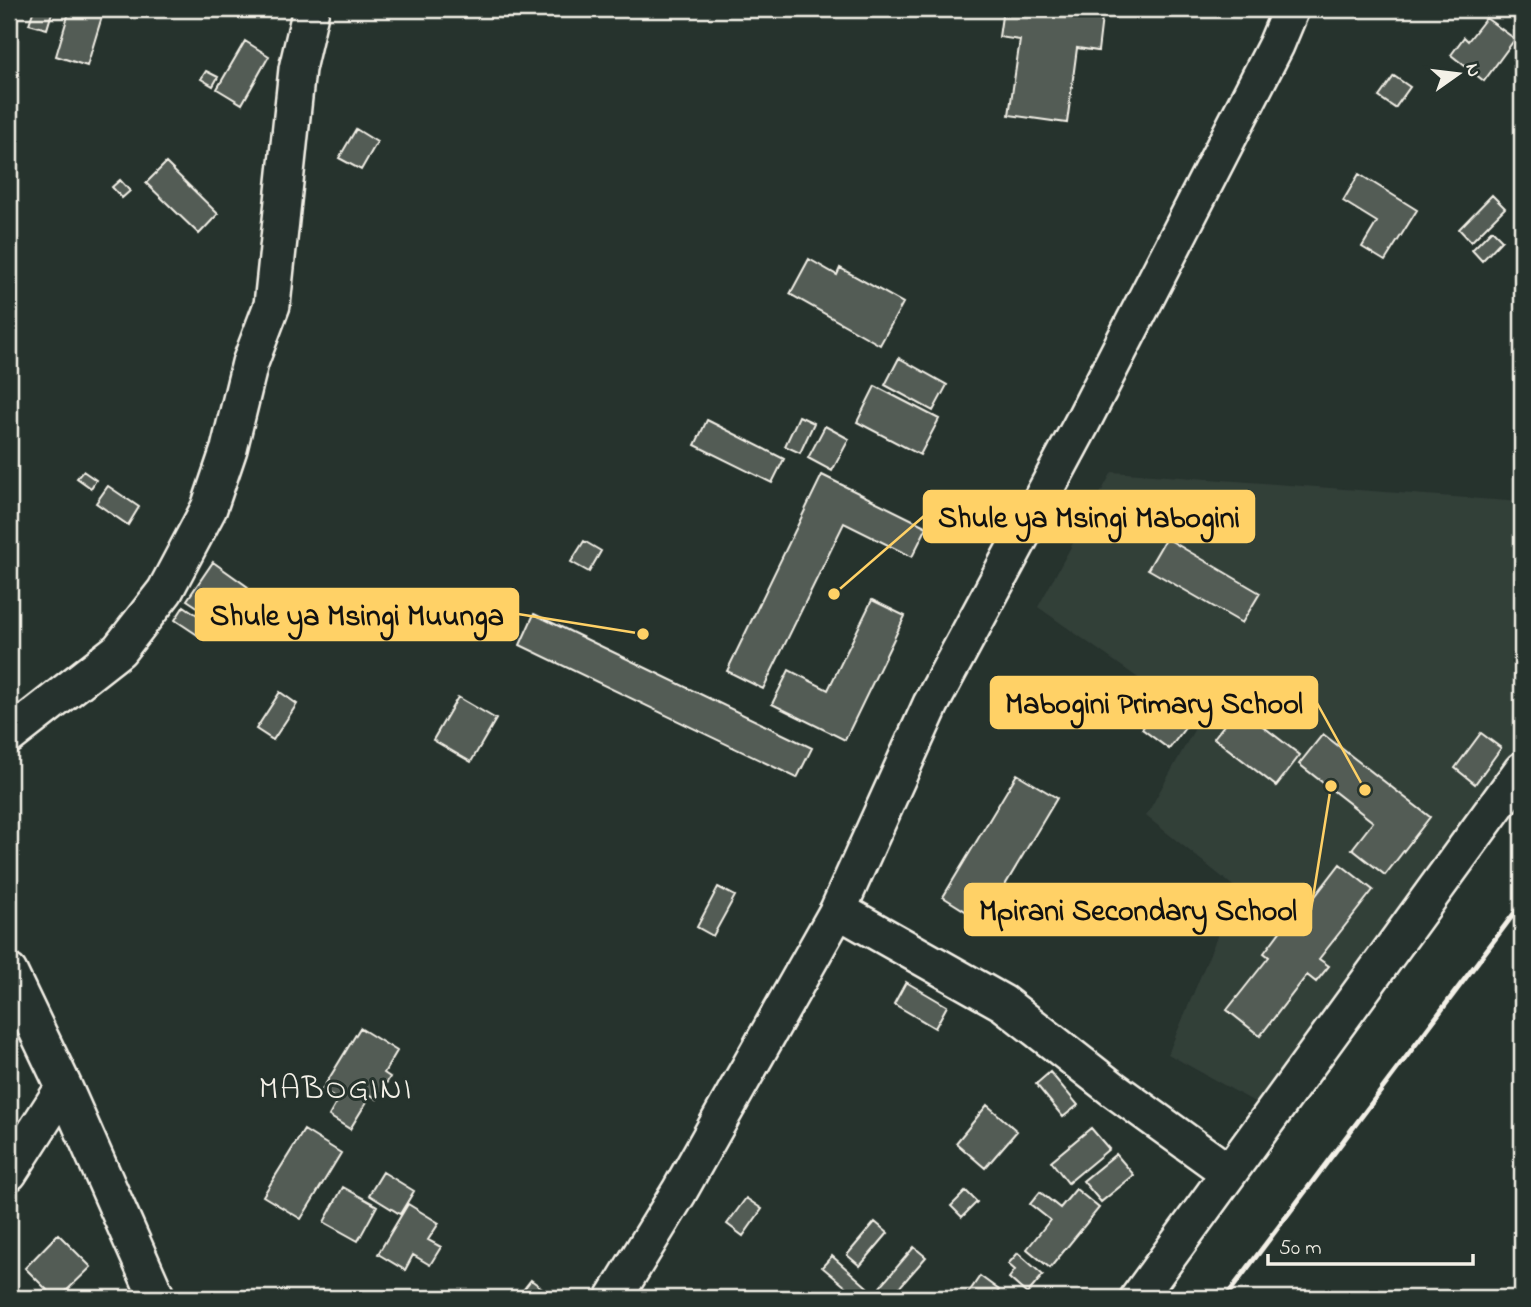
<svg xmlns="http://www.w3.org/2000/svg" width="1531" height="1307" viewBox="0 0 1531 1307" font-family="'Indie Flower',sans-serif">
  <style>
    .built { fill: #333f39 }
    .building { fill: #525c55; stroke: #f4f1e8; stroke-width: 2 }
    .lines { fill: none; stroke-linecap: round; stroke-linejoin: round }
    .minor-casing { stroke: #f4f1e8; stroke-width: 40 }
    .minor { stroke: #26332d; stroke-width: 35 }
    .rail { stroke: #f4f1e8; stroke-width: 5 }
    .labels { text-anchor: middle; stroke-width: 6; stroke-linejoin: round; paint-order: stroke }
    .quarter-label { font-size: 32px; letter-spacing: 2px; fill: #f4f1e8; stroke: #26332d }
    .leader { fill: none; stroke: #ffd166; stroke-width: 2.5 }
    .callout-dot { fill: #ffd166; stroke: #26332d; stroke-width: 2.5 }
    .callout { fill: #ffd166; stroke: #ffd166; stroke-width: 2.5 }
    .callout-label { font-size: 30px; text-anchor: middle; font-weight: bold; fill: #111 }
  </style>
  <rect width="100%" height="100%" fill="#26332d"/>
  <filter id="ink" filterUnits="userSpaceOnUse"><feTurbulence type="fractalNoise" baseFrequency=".0143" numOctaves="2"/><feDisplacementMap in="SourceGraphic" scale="14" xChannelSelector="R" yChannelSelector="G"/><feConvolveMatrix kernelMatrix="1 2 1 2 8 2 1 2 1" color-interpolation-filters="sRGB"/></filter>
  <g filter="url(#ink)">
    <path class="built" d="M1112 472 1522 502V755L1260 1105 1168 1054 1237 889 1146 816 1199 721 1038 607Z"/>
    <path class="building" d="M34 9H53L47 29 29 24Z
      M70 9 104 10 87 66 56 56Z
      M1003 9H1103L1098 51 1077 48 1067 123 1009 115 1020 40 999 37Z
      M1486 18 1515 39 1484 81 1451 55 1464 37 1468 41Z
      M245 41 269 56 242 104 217 89Z
      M206 71 218 77 213 86 201 79Z
      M1394 76 1410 87 1395 108 1379 97Z
      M356 129 377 142 361 170 339 158Z
      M166 163 218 214 199 234 146 183Z
      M1359 174 1417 210 1385 261 1362 247 1377 222 1343 201Z
      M120 180 130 191 122 198 112 187Z
      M1492 195 1505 208 1471 242 1459 229Z
      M1492 230 1502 240 1482 261 1472 250Z
      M809 259 837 275 840 268 903 303 880 345 790 294Z
      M899 358 947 385 933 411 885 385Z
      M875 386 939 419 920 455 857 422Z
      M799 416 814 423 800 453 785 446Z
      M707 420 784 459 772 483 695 445Z
      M825 426 849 439 832 471 808 458Z
      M83 471 96 480 91 488 77 478Z
      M822 475 927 527 912 557 844 523 763 689 727 671Z
      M108 486 139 507 128 525 96 503Z
      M1166 538 1260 593 1242 623 1148 569Z
      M584 541 601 551 589 572 571 562Z
      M213 562 248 587 229 614 209 600 202 610 187 600Z
      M872 600 905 616 845 740 772 704 789 670 828 690Z
      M184 606 209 623 199 636 175 620Z
      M534 614 812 748 797 778 520 645Z
      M280 692 297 704 273 740 256 729Z
      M458 697 496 719 471 762 433 740Z
      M1163 700 1191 720 1169 749 1142 729Z
      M1238 707 1300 755 1276 786 1214 738Z
      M1481 733 1501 748 1475 784 1455 768Z
      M1323 734 1430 817 1385 875 1352 849 1373 822 1299 764Z
      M1017 774 1057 798 983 922 943 897Z
      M1340 864 1373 890 1319 959 1329 966 1316 982 1307 975 1260 1036 1227 1010 1269 957 1264 953 1291 917 1296 921Z
      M718 887 735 896 713 936 697 927Z
      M906 982 947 1006 935 1028 894 1004Z
      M360 1028 397 1051 384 1073 390 1077 377 1099 371 1095 350 1129 329 1116 338 1100 322 1090Z
      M1050 1072 1078 1105 1063 1117 1036 1084Z
      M987 1105 1017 1131 985 1168 956 1143Z
      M1091 1128 1109 1149 1068 1183 1051 1161Z
      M304 1130 341 1153 301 1219 263 1196Z
      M1116 1154 1134 1175 1101 1202 1083 1181Z
      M383 1172 414 1191 400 1214 369 1195Z
      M343 1187 377 1206 358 1241 324 1222Z
      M1076 1189 1099 1208 1050 1268 1027 1249 1050 1220 1030 1204 1040 1192 1060 1208Z
      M966 1191 977 1202 962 1217 951 1206Z
      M746 1198 762 1209 743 1236 727 1224Z
      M408 1204 439 1223 428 1240 441 1247 430 1265 413 1255 405 1270 378 1254Z
      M875 1222 888 1233 860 1266 847 1255Z
      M58 1234 91 1267 59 1298H55L25 1268Z
      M914 1247 926 1257 892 1296 880 1287Z
      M1018 1253 1043 1275 1027 1294 1009 1278 1015 1270 1008 1264Z
      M832 1256 875 1294 871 1298H859L822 1267Z
      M980 1276 999 1290 993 1298H965Z
      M531 1280 549 1293 546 1298H517Z"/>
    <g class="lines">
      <defs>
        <path id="minor" d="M9 736 119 650 165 591 209 508 229 449 250 363 272 305 297 69 311 9
          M838 910 1003 1003 1113 1089 1228 1172
          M9 972 64 1087 157 1298
          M9 1173 64 1087
          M614 1298 679 1192 838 910 931 704 1081 425 1276 45 1291 9
          M1138 1298 1522 770"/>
      </defs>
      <use href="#minor" class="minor-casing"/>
      <use href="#minor" class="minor"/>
      <path class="rail" d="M1225 1298 1522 903"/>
    </g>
  </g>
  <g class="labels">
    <g class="quarter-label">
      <text x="336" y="1098">MABOGINI</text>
    </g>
  </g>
  <path class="leader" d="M834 594L924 516M643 634L518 614M1365 790L1317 703M1331 786L1311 910"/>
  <g class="callout-dot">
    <circle cx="834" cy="594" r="7"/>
    <circle cx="643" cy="634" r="7"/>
    <circle cx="1365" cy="790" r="7"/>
    <circle cx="1331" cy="786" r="7"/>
  </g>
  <g class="callout">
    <rect x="924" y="491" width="330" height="51" rx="7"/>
    <rect x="196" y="589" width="322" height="51" rx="7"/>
    <rect x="991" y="677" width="326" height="51" rx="7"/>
    <rect x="965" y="884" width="346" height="51" rx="7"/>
  </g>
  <g class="callout-label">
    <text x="1089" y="527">Shule ya Msingi Mabogini</text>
    <text x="357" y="625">Shule ya Msingi Muunga</text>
    <text x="1154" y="713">Mabogini Primary School</text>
    <text x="1138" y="920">Mpirani Secondary School</text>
  </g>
  <rect width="1531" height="1307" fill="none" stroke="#26332d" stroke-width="35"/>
  <rect x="18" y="18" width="1496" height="1272" fill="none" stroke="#f4f1e8" stroke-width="2.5" filter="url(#ink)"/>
  <g transform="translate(1458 74) rotate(76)" stroke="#26332d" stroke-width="5" paint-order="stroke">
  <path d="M0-5L12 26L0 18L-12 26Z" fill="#f4f1e8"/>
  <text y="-10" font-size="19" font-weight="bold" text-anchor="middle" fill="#f4f1e8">N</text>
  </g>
  <path d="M1268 1254v10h205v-10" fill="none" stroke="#f4f1e8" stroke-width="3.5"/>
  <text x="1279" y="1254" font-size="21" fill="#f4f1e8" stroke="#26332d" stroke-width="5" paint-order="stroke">50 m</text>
</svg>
